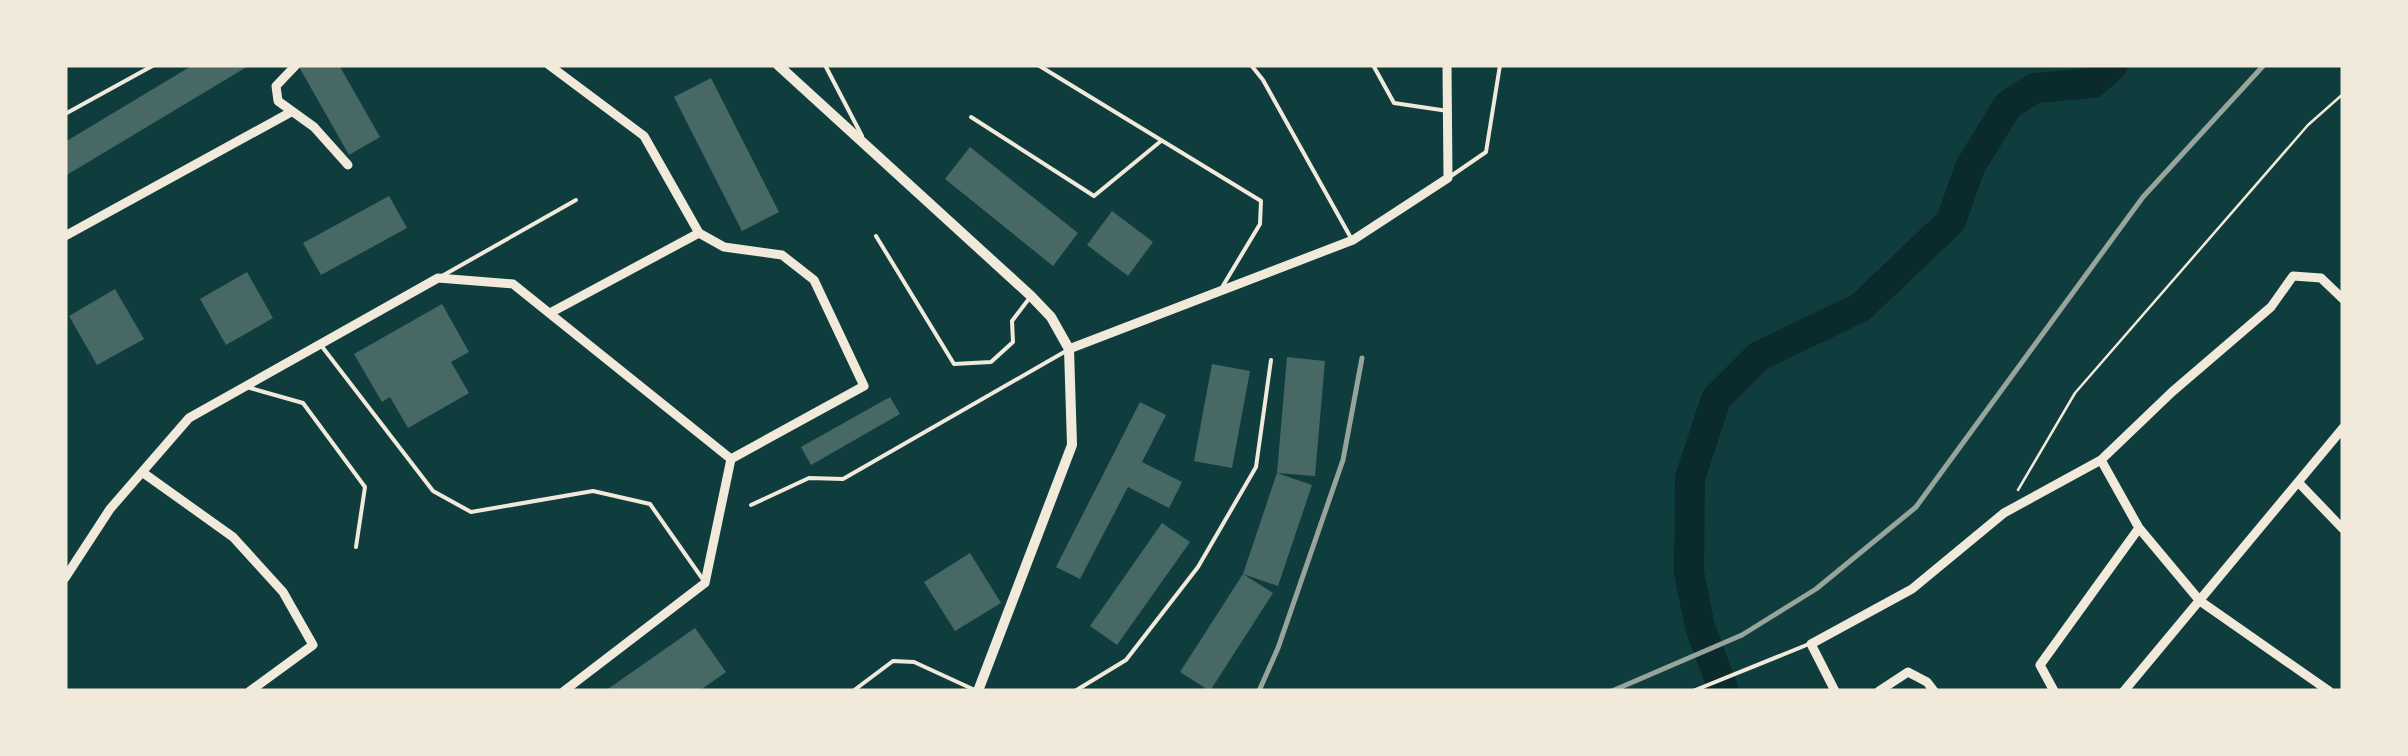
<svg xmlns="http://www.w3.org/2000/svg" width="2408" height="756" viewBox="0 0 2408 756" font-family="'Roboto Condensed',sans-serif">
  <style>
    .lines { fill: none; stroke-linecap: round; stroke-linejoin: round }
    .river { stroke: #0a2a2b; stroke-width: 30 }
    .building { fill: #486865 }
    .path { stroke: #f1e9da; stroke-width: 2.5 }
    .service { stroke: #f1e9da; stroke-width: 4 }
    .minor { stroke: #f1e9da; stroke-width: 9 }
    .tertiary { stroke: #f1e9da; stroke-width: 10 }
    .rail { stroke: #97a49c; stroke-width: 5 }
  </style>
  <rect width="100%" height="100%" fill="#0f3d3e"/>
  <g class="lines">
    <path class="river" d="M1724 691 1700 627 1689 572 1690 478 1716 399 1759 356 1861 307 1951 221 1970 167 2008 105 2035 88 2093 83 2113 65"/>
  </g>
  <path class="building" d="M193 65H250L65 176V142Z
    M298 65H339L380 137 349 155Z
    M711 78 779 212 742 231 674 97Z
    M970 147 1078 233 1053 266 945 179Z
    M389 196 407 228 321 275 303 243Z
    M1112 211 1153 242 1128 276 1087 245Z
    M247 272 273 318 226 345 200 299Z
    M115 289 144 339 97 365 69 316Z
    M442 304 469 352 451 362 469 393 408 428 390 397 382 402 354 354Z
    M1287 357 1325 361 1315 476 1277 473 1312 485 1278 586 1243 574 1277 473Z
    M1212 364 1250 371 1232 468 1194 461Z
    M890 397 900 414 811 465 801 447Z
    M1140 402 1166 415 1142 462 1182 482 1169 508 1128 487 1080 579 1056 567Z
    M1162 523 1190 542 1117 645 1090 626Z
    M970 553 1001 603 955 631 924 582Z
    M1243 574 1273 593 1210 691 1180 672Z
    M695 628 726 672 699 691H605Z"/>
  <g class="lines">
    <path class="path" d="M2018 490 2075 393 2308 125 2343 94"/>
    <path class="service" d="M825 65 862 136
      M1038 65 1261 201 1260 224 1221 289
      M1251 65 1263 80 1351 238
      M1373 65 1394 103 1448 111
      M65 114 154 65
      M971 117 1094 196 1161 141
      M1451 176 1486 152 1500 65
      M876 236 954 364 991 362 1013 342 1012 321 1028 300
      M442 276 576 200
      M320 344 433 491 471 512 593 491 650 504 704 581
      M250 388 303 403 365 487 356 547
      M751 505 809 478 843 479 1066 351
      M853 691 893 661 914 662 977 691
      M1075 691 1126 660 1198 567 1256 467 1271 360
      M1693 691 1809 644"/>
    <path class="minor" d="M296 65 276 86 278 101 314 127 348 165
      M549 65 644 136 699 233 724 247 782 255 814 280 864 386 731 459
      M65 236 291 112
      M550 313 699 233
      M1069 349 1353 240 1448 178 1447 65
      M2101 460 2139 528 2200 601 2329 691
      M142 472 233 537 283 592 313 645 250 691
      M2299 483 2343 529
      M65 578 110 509 189 418 438 278 513 284 731 459
      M564 691 705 583 731 459
      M1835 691 1811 644 1912 589 2004 513 2101 460 2172 392 2271 307 2293 276 2321 278 2343 299
      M1879 691 1908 672 1927 682 1934 691
      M2054 691 2040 665 2139 528
      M2124 691 2343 428"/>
    <path class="tertiary" d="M778 65 1031 296 1051 317 1069 349 1072 445 978 691"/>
    <path class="rail" d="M1259 691 1278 648 1343 460 1362 358
      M1612 691 1742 635 1816 589 1916 507 2143 197 2264 65"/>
  </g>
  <rect width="2408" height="756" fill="none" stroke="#f1e9da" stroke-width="135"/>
</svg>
